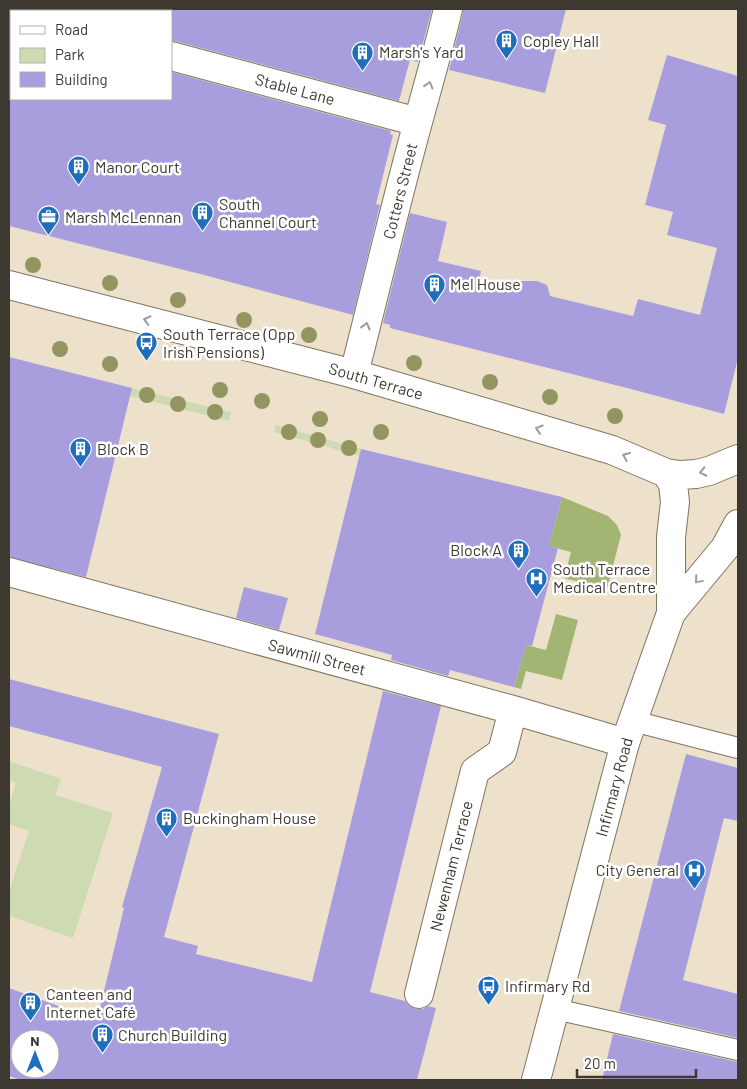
<svg xmlns="http://www.w3.org/2000/svg" width="747" height="1089" font-family="Barlow,sans-serif">
<style>
.green{fill:#cedbb2}
.forest{fill:#a3b573}
.building{fill:#a99edd;fill-rule:evenodd}
.lines{fill:none;stroke-linecap:round;stroke-linejoin:round}
.lane-casing{stroke:#7f7460;stroke-width:22}
.street-casing{stroke:#7f7460;stroke-width:30}
.secondary-casing{stroke:#7f7460;stroke-width:30}
.lane{stroke:#fff;stroke-width:20}
.street{stroke:#fff;stroke-width:28}
.secondary{stroke:#fff;stroke-width:28}
.tree{fill:#929560}
.oneway{stroke:#9e9c98}
.labels{text-anchor:middle;stroke-width:5;stroke-linejoin:round;paint-order:stroke}
.poi-label{font-size:16px;fill:#3e3930;stroke:#fff;text-anchor:start}
.street-label{font-size:16px;fill:#3e3930;stroke:#fff}
</style>
<rect width="100%" height="100%" fill="#eee1cb"/>
<path class="green" d="M131,388L231,412L229,421L130,396Z
M276,425L361,449L360,456L274,432Z
M9,761L61,779L55,795L113,813L73,938L9,916V891L29,831L9,824V805L16,783L9,780Z"/>
<path class="forest" d="M562,497L608,516L617,525L621,535L607,589L564,578L571,552L549,546Z
M556,614L578,620L562,680L526,671L521,689L514,687L526,645L546,650Z"/>
<path class="building" d="M171,9H432L418,62L410,60L399,101L175,41H171Z
M463,9H566L545,93L449,70L463,13Z
M667,55L738,76V358L724,414L631,389L390,328V325L383,323L410,213L447,222L438,261L481,271L479,281H537L547,285L550,296L633,316L638,299L700,315L717,248L667,235L673,212L645,205L666,125L648,120Z
M171,72L391,131L390,134L393,135L376,204L380,205L353,315L204,275L9,226V99H171Z
M9,357L132,388L86,577L9,557Z
M361,449L562,497L549,546L558,548L532,646L526,645L514,687L450,670L448,676L391,660L392,655L315,634Z
M244,587L288,598L279,630L236,618Z
M9,679L219,734L164,937L198,946L196,954L312,982L383,691L441,706L370,992L405,1001L409,1006L416,1009H423L428,1006L436,1008L417,1080H21L9,1076V988L97,1020L124,908L122,907L162,767L9,726ZM20,1039H50V1069H20Z
M686,754L738,768V821L724,818L683,980L738,994V1038L619,1011Z
M613,1034L738,1062V1080H602Z"/>
<g class="lines">
<defs>
<path id="lane" d="M633,721L738,748
M555,1009L738,1050"/>
<path id="street" d="M9,13L11,14
M171,56L418,122
M354,374C373,299 391,223 411,148C423,102 437,56 448,9
M9,572L513,710L625,743
M419,994L475,771L502,752L513,710"/>
<path id="secondary" d="M9,285L354,374L612,450L666,473L680,475L696,474L709,471L738,459
M671,613L725,548L738,524
M536,1080L625,743L671,613V537L675,502L673,484L666,473"/>
</defs>
<use href="#lane" class="lane-casing"/>
<use href="#street" class="street-casing"/>
<use href="#secondary" class="secondary-casing"/>
<use href="#lane" class="lane"/>
<use href="#street" class="street"/>
<use href="#secondary" class="secondary"/>
</g>
<g class="tree">
<circle cx="33" cy="265" r="8"/>
<circle cx="110" cy="283" r="8"/>
<circle cx="178" cy="300" r="8"/>
<circle cx="244" cy="320" r="8"/>
<circle cx="309" cy="335" r="8"/>
<circle cx="60" cy="349" r="8"/>
<circle cx="414" cy="363" r="8"/>
<circle cx="110" cy="364" r="8"/>
<circle cx="490" cy="382" r="8"/>
<circle cx="220" cy="390" r="8"/>
<circle cx="147" cy="395" r="8"/>
<circle cx="550" cy="397" r="8"/>
<circle cx="262" cy="401" r="8"/>
<circle cx="178" cy="404" r="8"/>
<circle cx="215" cy="412" r="8"/>
<circle cx="615" cy="416" r="8"/>
<circle cx="320" cy="419" r="8"/>
<circle cx="289" cy="432" r="8"/>
<circle cx="381" cy="432" r="8"/>
<circle cx="318" cy="440" r="8"/>
<circle cx="349" cy="448" r="8"/>
</g>
<defs><path id="oneway-chevron" d="M-2-3.5L2.5 0L-2 3.5" fill="none" stroke-width="1.6" stroke-linecap="round" stroke-linejoin="round" transform="scale(1.25)"/></defs>
<g class="oneway">
<use href="#oneway-chevron" transform="translate(429 85) rotate(-73)"/>
<use href="#oneway-chevron" transform="translate(147 320) rotate(-166)"/>
<use href="#oneway-chevron" transform="translate(366 326) rotate(-76)"/>
<use href="#oneway-chevron" transform="translate(539 429) rotate(-163)"/>
<use href="#oneway-chevron" transform="translate(626 456) rotate(-157)"/>
<use href="#oneway-chevron" transform="translate(703 472) rotate(168)"/>
<use href="#oneway-chevron" transform="translate(698 580) rotate(130)"/>
</g>
<defs>
<symbol id="building-pin" viewBox="-11 -11 22 30"><path d="M0 17L-7.5 6A9.5 9.5 0 1 1 7.5 6Z" fill="#1f6ebd" stroke="#fff"/><path d="M-4-6H4V6H1V3H-1V6H-4ZM-2.5-4.3h1.7v1.8h-1.7ZM.8-4.3h1.7v1.8H.8ZM-2.5-1h1.7V.8h-1.7ZM.8-1h1.7V.8H.8Z" fill="#fff"/></symbol>
<symbol id="office-pin" viewBox="-11 -11 22 30"><path d="M0 17L-7.5 6A9.5 9.5 0 1 1 7.5 6Z" fill="#1f6ebd" stroke="#fff"/><path d="M-6-3h4V-5.5h4V-3h4V5H-6ZM-1-4.5V-3h2v-1.5ZM-6 0V1H6V0Z" fill="#fff"/></symbol>
<symbol id="bus-pin" viewBox="-11 -11 22 30"><path d="M0 17L-7.5 6A9.5 9.5 0 1 1 7.5 6Z" fill="#1f6ebd" stroke="#fff"/><path d="M-5-6H5V4H4V6H2V4H-2V6H-4V4H-5ZM-3.5-4V0h7V-4ZM-3.5 1.2v1.5H-2V1.2ZM2 1.2v1.5H3.5V1.2Z" fill="#fff"/></symbol>
<symbol id="hospital-pin" viewBox="-11 -11 22 30"><path d="M0 17L-7.5 6A9.5 9.5 0 1 1 7.5 6Z" fill="#1f6ebd" stroke="#fff"/><path d="M-5-5h3v3.5h4V-5h3V5h-3V1.5h-4V5h-3Z" fill="#fff"/></symbol>
</defs>
<g fill-rule="evenodd">
<use href="#building-pin" x="494" y="28" width="25" height="34"/>
<use href="#building-pin" x="350" y="40" width="25" height="34"/>
<use href="#building-pin" x="66" y="154" width="25" height="34"/>
<use href="#building-pin" x="190" y="200" width="25" height="34"/>
<use href="#office-pin" x="36" y="204" width="25" height="34"/>
<use href="#building-pin" x="422" y="272" width="25" height="34"/>
<use href="#bus-pin" x="134" y="330" width="25" height="34"/>
<use href="#building-pin" x="68" y="436" width="25" height="34"/>
<use href="#building-pin" x="506" y="538" width="25" height="34"/>
<use href="#hospital-pin" x="524" y="566" width="25" height="34"/>
<use href="#building-pin" x="154" y="806" width="25" height="34"/>
<use href="#hospital-pin" x="682" y="858" width="25" height="34"/>
<use href="#bus-pin" x="476" y="974" width="25" height="34"/>
<use href="#building-pin" x="18" y="990" width="25" height="34"/>
<use href="#building-pin" x="90" y="1022" width="25" height="34"/>
</g>
<g class="labels">
<g class="poi-label">
<text x="523" y="47">Copley Hall</text>
<text x="379" y="58">Marsh's Yard</text>
<text x="95" y="173">Manor Court</text>
<text x="219" y="210">South<tspan x="219" dy="18">Channel Court</tspan></text>
<text x="65" y="223">Marsh McLennan</text>
<text x="450" y="290">Mel House</text>
<text x="163" y="340">South Terrace (Opp<tspan x="163" dy="18">Irish Pensions)</tspan></text>
<text x="97" y="455">Block B</text>
<text x="502" y="556" text-anchor="end">Block A</text>
<text x="553" y="575">South Terrace<tspan x="553" dy="18">Medical Centre</tspan></text>
<text x="183" y="824">Buckingham House</text>
<text x="679" y="876" text-anchor="end">City General</text>
<text x="505" y="992">Infirmary Rd</text>
<text x="46" y="1000">Canteen and<tspan x="46" dy="18">Internet Café</tspan></text>
<text x="118" y="1041">Church Building</text>
</g>
<g class="street-label">
<text transform="translate(295 89) rotate(15)" y="6">Stable Lane</text>
<text transform="translate(400 191) rotate(-76)" y="6">Cotters Street</text>
<text transform="translate(376 381) rotate(16)" y="6">South Terrace</text>
<text transform="translate(317 657) rotate(15)" y="6">Sawmill Street</text>
<text transform="translate(614 787) rotate(-75)" y="6">Infirmary Road</text>
<text transform="translate(451 866) rotate(-76)" y="6">Newenham Terrace</text>
</g>
</g>
<rect width="747" height="1089" fill="none" stroke="#3e3930" stroke-width="20"/>
<rect x="10" y="10" width="162" height="90" fill="#ffffff" stroke="#b2b0ac"/>
<rect x="20" y="26" width="25" height="8" fill="#ffffff" stroke="#b2b0ac"/>
<text x="55" y="35" font-size="15" fill="#3e3930">Road</text>
<rect x="20" y="48" width="25" height="15" fill="#cedbb2" stroke="#b2b0ac"/>
<text x="55" y="60" font-size="15" fill="#3e3930">Park</text>
<rect x="20" y="72" width="25" height="15" fill="#a99edd" stroke="#b2b0ac"/>
<text x="55" y="85" font-size="15" fill="#3e3930">Building</text>
<g transform="translate(35 1054)"><circle r="24" fill="#ffffff" stroke="#b2b0ac"/>
<path d="M0-4L9 19L0 12L-9 19Z" fill="#1f6ebd"/>
<text y="-8" font-size="14" font-weight="bold" text-anchor="middle" fill="#3e3930">N</text>
</g>
<path d="M577 1069v8h119v-8" fill="none" stroke="#3e3930" stroke-width="2.5"/>
<text x="584" y="1069" font-size="15" fill="#3e3930" stroke="#ffffff" stroke-width="4" paint-order="stroke">20 m</text>
</svg>
